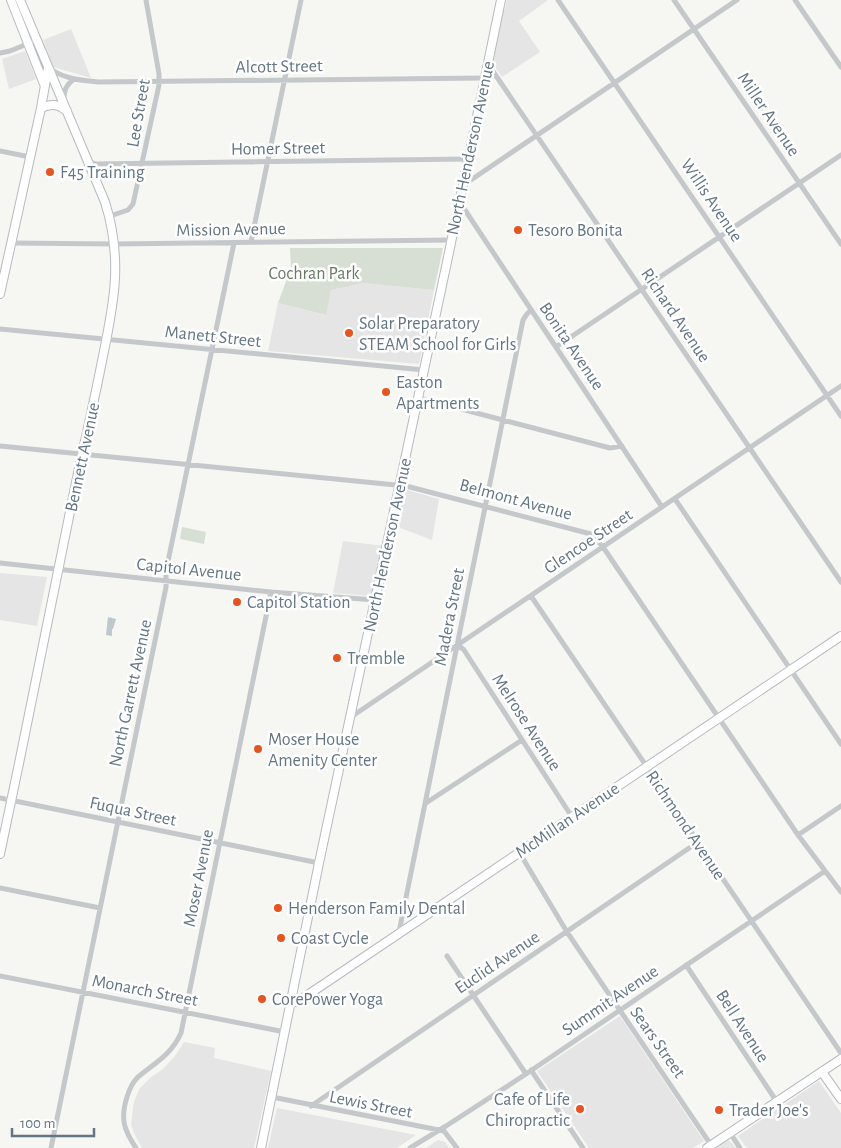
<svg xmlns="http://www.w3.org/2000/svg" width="841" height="1148" font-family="'Alegreya Sans',sans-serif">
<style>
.built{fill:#e4e5e4}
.green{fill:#d7ded4}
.water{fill:#bec8cd}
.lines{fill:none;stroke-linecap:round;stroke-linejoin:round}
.secondary-casing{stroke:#b6bbc0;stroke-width:10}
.street{stroke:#c4c8cb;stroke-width:5}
.secondary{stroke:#fff;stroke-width:8}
.poi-dot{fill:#eb531e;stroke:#fff;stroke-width:2}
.labels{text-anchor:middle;stroke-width:5;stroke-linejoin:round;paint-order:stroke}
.street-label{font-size:18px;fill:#647685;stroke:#fff}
.poi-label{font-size:18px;fill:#647685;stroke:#fff;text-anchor:start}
.park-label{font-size:18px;fill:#687c63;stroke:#fff}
</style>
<rect width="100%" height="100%" fill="#f6f6f3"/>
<path class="built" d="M507,0H548L519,21L540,52L502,77L492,62L503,9L505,10Z
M71,29L91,78L53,67L43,40Z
M25,51L36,79L9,89L2,59Z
M363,283L434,290L419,364L268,351L278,303L325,315L331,290Z
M407,490L439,499L432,540L395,526L403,493Z
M343,541L384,546L373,593L370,596L333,593Z
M0,573L47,577L37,626L0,620Z
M620,1016L704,1141L693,1148H589L537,1071Z
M184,1042L215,1048L214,1058L271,1071L254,1148H142L136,1137L131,1125L134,1101L140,1088L150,1078L163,1069L175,1056Z
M819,1081L841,1113V1148H747L738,1136Z
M277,1108L416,1135L397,1148H268Z
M728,1139L736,1148H714Z
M438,1140L445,1142L449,1148H426Z"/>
<path class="green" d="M290,248H443L434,290L363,283L331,290L326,315L278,303L291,268Z
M182,527L206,532L204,544L180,539Z"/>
<path class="water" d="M108,617L116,619L113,629H112V636L106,635Z"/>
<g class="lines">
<defs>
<path id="secondary" d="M11,0L44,84
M41,108C51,103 58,104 67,111
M0,294L41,108L48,68
M0,854C25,737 48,620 72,502C81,457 92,412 101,366C113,307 124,262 105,202L20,0
M292,1003L300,1000L324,984L841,636
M822,1072L841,1099
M261,1148L319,863L447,262L501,0
M707,1148L841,1059"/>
</defs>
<use href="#secondary" class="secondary-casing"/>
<path class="street" d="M558,0L841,416
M674,0L841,244
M795,0L841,67
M0,53L10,51L37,40
M488,64L841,582
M49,68C64,79 80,80 98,82L484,78
M64,100C64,90 66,85 74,79
M0,151L30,157
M89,162L96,164L467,159
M462,186L737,0
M459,201L662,507
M110,216L128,210L133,204L159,85V74L146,0
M251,242L301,0
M10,243L115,244L452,240
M0,329L424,370
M556,347L841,155
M419,398L610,448L622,446
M0,446L406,486L591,534L603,547L798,835L841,892
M675,499L841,744
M0,563L271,592L375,600
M531,596L841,1053
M458,645L464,650L572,817
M351,717L841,386
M0,798L319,863
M426,803L522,740
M798,835L841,806
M519,852L567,932L711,1145
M0,888L100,908
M399,932L523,320L527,314L531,310
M447,956L526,1074
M686,965L777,1102
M0,976L285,1032
M531,1070L583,1148
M272,1097L444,1131L457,1148
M311,1106L698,842
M730,1133L740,1148
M51,1148L166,587V571L234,243
M136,1148C124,1130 120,1119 127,1097C129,1090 133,1082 138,1077C156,1062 171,1055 181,1033L271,592
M410,1148L446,1126L526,1074L825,871"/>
<use href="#secondary" class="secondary"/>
</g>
<g class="poi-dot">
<circle cx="50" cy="172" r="5"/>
<circle cx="518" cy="230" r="5"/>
<circle cx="349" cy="333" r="5"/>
<circle cx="386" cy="392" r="5"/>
<circle cx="237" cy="602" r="5"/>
<circle cx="337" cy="658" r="5"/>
<circle cx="258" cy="749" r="5"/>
<circle cx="278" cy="908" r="5"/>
<circle cx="281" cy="938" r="5"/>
<circle cx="262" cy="999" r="5"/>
<circle cx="580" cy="1109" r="5"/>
<circle cx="719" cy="1110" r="5"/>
</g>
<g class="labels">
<g class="street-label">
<text transform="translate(279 66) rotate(-1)" y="6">Alcott Street</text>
<text transform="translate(138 113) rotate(-80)" y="6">Lee Street</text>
<text transform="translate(769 114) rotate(56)" y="6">Miller Avenue</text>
<text transform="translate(278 148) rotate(-1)" y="6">Homer Street</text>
<text transform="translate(470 148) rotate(-78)" y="6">North Henderson Avenue</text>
<text transform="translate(712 200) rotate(56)" y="6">Willis Avenue</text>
<text transform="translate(231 229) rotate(-1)" y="6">Mission Avenue</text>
<text transform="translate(676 315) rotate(56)" y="6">Richard Avenue</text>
<text transform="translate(213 336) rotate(6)" y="6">Manett Street</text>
<text transform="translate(572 346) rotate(56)" y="6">Bonita Avenue</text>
<text transform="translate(82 457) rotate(-78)" y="6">Bennett Avenue</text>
<text transform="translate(516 499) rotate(15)" y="6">Belmont Avenue</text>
<text transform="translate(588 541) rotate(-34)" y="6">Glencoe Street</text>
<text transform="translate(387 545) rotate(-78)" y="6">North Henderson Avenue</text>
<text transform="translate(189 569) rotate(6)" y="6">Capitol Avenue</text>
<text transform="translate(449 617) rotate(-79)" y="6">Madera Street</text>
<text transform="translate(130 693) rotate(-78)" y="6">North Garrett Avenue</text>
<text transform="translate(527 722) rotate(57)" y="6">Melrose Avenue</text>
<text transform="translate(133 811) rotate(12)" y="6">Fuqua Street</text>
<text transform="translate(567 820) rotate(-34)" y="6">McMillan Avenue</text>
<text transform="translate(686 825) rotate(56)" y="6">Richmond Avenue</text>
<text transform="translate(198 878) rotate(-79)" y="6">Moser Avenue</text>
<text transform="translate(497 962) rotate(-34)" y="6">Euclid Avenue</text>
<text transform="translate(145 990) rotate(11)" y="6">Monarch Street</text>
<text transform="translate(610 1000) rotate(-34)" y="6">Summit Avenue</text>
<text transform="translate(743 1026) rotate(57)" y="6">Bell Avenue</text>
<text transform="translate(658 1042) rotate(55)" y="6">Sears Street</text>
<text transform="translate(371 1104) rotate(11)" y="6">Lewis Street</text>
</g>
<g class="poi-label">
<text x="60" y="178">F45 Training</text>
<text x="528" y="236">Tesoro Bonita</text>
<text x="359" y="329">Solar Preparatory<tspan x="359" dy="21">STEAM School for Girls</tspan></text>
<text x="396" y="388">Easton<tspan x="396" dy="21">Apartments</tspan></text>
<text x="247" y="608">Capitol Station</text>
<text x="347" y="664">Tremble</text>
<text x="268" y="745">Moser House<tspan x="268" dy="21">Amenity Center</tspan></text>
<text x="288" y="914">Henderson Family Dental</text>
<text x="291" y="944">Coast Cycle</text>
<text x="272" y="1005">CorePower Yoga</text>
<text x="570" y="1105" text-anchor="end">Cafe of Life<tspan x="570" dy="21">Chiropractic</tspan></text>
<text x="729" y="1116">Trader Joe's</text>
</g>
<g class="park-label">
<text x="314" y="279">Cochran Park</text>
</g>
</g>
<path d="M12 1128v8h82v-8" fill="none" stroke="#647685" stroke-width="2.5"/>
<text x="20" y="1128" font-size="15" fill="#647685" stroke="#ffffff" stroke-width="4" paint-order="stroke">100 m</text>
</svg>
